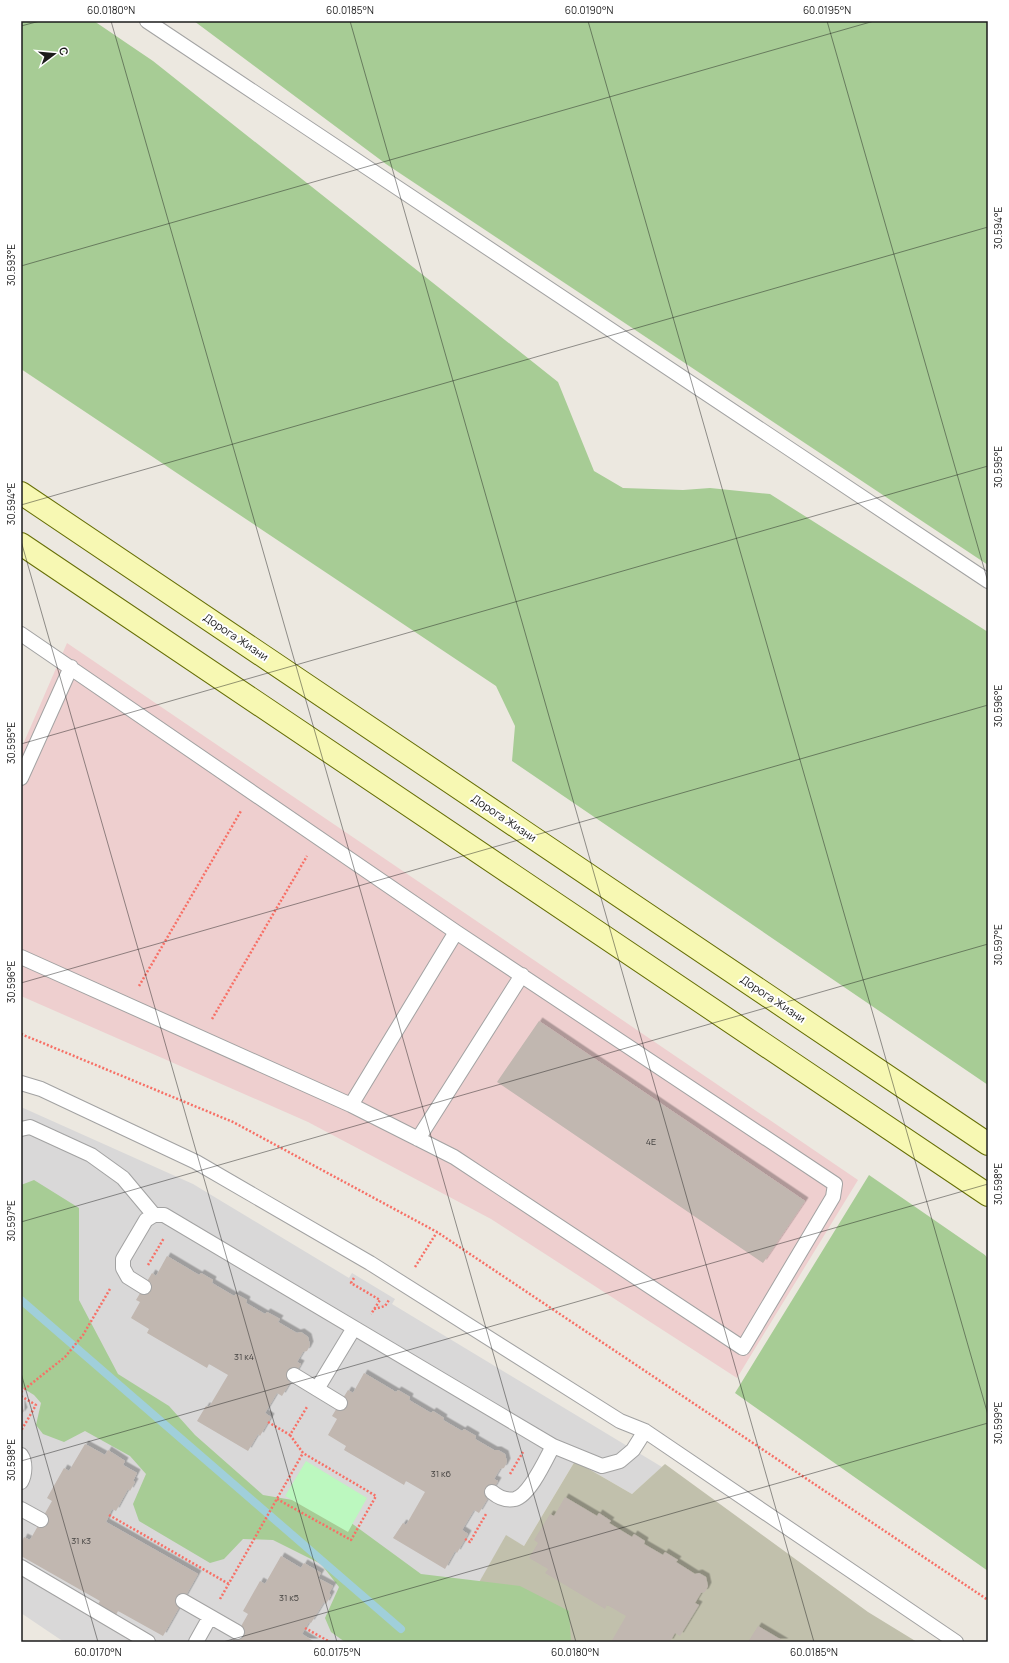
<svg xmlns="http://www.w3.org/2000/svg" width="1009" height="1663" font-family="Manrope,sans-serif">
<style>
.residential{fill:#d9d8d8}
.commercial{fill:#eecfcf}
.construction{fill:#c1c0ac}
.forest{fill:#a7cc95}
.park{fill:#bcf8bf}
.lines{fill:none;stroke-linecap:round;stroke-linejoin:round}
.stream{stroke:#a0cfda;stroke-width:8}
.building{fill:#c1b7b0;filter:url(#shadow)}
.lane-casing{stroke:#a2a2a2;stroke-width:16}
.secondary-casing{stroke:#666e06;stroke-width:24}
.path{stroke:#f77066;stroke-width:2.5;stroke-dasharray:2 2;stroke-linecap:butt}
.lane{stroke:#fff;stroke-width:14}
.secondary{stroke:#f7f8b3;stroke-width:22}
.ticks{fill:none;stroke:#1b1b1b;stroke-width:1;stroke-opacity:0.45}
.labels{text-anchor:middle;stroke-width:4;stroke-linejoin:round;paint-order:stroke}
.number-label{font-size:9px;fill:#444240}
.street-label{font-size:11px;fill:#1b1b1b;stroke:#fff}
.neatline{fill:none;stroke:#1b1b1b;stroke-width:1.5}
.ticks-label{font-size:10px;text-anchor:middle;fill:#1b1b1b}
</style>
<defs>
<filter id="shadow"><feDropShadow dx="3.5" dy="-3.5" stdDeviation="0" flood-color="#0004"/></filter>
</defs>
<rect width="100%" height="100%" fill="#ece8e0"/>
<path class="residential" d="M21,1107L193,1184L349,1278L352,1273L395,1299L392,1304L662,1467L632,1494L575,1461L524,1546L506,1536L445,1642H64L21,1613Z"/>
<path class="commercial" d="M67,643L858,1180L737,1378L491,1219L308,1122L21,996V749Z"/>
<path class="construction" d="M575,1461L632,1494L665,1464L868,1612L917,1642H445L506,1535L524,1546Z"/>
<path class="forest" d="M21,21H94L153,61L558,382L594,471L623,488L683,490L710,488L770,494L988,632V1085L512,761L515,726L496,686L21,369Z
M194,21H988V565L386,164Z
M869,1175L985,1255L988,1259V1571L735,1393Z
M34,1180L79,1208V1300L118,1374L169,1406L195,1435L263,1495L328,1506L421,1574L520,1586L569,1611L571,1642H345L331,1632L325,1618L339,1587L321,1564L273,1540L243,1539L224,1559L210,1563L139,1521L133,1504L146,1474L130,1456L85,1431L64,1442L43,1434L36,1425L41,1403L34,1395L21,1387V1185Z"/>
<path class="park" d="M306,1461L367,1498L348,1532L285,1496Z"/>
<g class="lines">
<path class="stream" d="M21,1300L401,1629"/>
</g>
<path class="building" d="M539,1021L805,1201L763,1263L497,1082Z
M167,1256L199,1275L201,1273L213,1280L212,1283L234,1296L236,1294L247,1300L246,1303L265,1314L267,1312L280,1319L278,1322L297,1333L301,1332L308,1337L310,1345L307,1351L303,1352L297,1362L301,1364L282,1396L277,1393L265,1413L271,1417L260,1436L258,1434L248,1451L197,1421L206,1406L209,1407L228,1375L209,1364L207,1368L147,1333L149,1329L131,1318L140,1302L136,1300L152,1273L156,1276Z
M364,1373L396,1392L398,1390L410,1397L409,1400L431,1413L433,1411L444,1418L443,1420L462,1431L464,1429L476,1436L475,1439L494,1450H498L505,1454L507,1462L504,1468L500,1469L494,1479L498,1481L479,1513L474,1510L462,1530L468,1534L457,1553L455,1551L445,1569L393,1538L403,1523L406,1525L425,1492L406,1481L404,1485L344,1450L346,1446L328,1435L337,1419L332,1416L348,1390L353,1393Z
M21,1402L24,1411L21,1415Z
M85,1444L105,1455L108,1450L125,1461L123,1465L137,1473L133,1481L135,1482L130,1491L128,1489L116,1511L112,1509L106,1522L198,1574L163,1636L118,1611L116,1615L98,1604L100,1601L21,1556V1543L24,1537L30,1540L52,1501L47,1498L64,1468L69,1471Z
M565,1497L597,1516L599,1513L611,1521L609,1523L632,1537L634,1534L645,1541L644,1544L663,1555L665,1552L678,1560L676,1562L695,1574L699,1573L706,1577L708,1586L705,1592L701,1593L695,1603L699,1605L680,1636L675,1633L670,1642H611L626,1616L607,1605L605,1609L545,1573L548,1569L529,1558L538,1543L534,1540L550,1514L554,1516Z
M281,1556L301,1568L304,1563L321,1573L318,1578L333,1586L329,1593L331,1595L326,1604L324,1602L311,1623L309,1622L302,1634L315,1642H232L248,1614L243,1611L260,1581L265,1584Z
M758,1626L785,1642H748Z"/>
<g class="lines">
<defs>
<path id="lane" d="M147,21L988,581
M21,634L456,932L835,1184L833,1197L743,1348L454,1157L351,1105L21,957
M21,778L71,667
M21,1083L41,1089L196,1162L370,1263L620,1421L645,1431L956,1642
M351,1105L456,932
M21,1129L30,1127L91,1155L123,1178L154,1215
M418,1139L522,975
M144,1287L128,1277L123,1268V1259L146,1220L154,1215H164L553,1446C546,1459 530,1495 515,1499C506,1501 498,1497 492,1492
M294,1375L340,1403
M317,1389L354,1328
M553,1446L602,1466L620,1461L633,1450L645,1431
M21,1455C26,1462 25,1475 21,1482
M21,1509L41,1520
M21,1567L148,1642
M183,1601L237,1632
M196,1642L210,1617"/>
<path id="secondary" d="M21,493L988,1144
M21,544L988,1195"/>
</defs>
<use href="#lane" class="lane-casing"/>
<use href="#secondary" class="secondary-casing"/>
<path class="path" d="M139,986L241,811
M212,1019L307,856
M21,1034L233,1122L437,1232L988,1600
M148,1265L164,1238
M415,1267L437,1232
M354,1278L351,1283L380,1300L371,1314
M374,1309L385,1306L389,1300
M21,1392L65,1357L83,1335L110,1289
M21,1396L36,1405L21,1431
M268,1422L290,1435L307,1407
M510,1474L523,1452
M277,1499L351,1540L376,1496L303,1453L290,1435
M109,1515L229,1584
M465,1539L470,1542L486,1514
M220,1599L303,1453
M305,1628L330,1642"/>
<use href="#lane" class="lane"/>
<use href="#secondary" class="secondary"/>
</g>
<path class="ticks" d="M111,21L576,1642M350,21L814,1642M588,21L988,1415M827,21L988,582M21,26L40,21M21,266L874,21M21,505L988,227M21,541L337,1642M21,744L988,466M21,983L988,705M21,1222L988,944M21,1373L98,1642M21,1461L988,1184M223,1642L988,1423"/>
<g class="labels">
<g class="number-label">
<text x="651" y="1145">4Е</text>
<text x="244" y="1360">31 к4</text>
<text x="441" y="1477">31 к6</text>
<text x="81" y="1544">31 к3</text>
<text x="289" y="1601">31 к5</text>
</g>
<g class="street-label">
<text transform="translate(236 637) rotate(34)" y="4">Дорога Жизни</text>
<text transform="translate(504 818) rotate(34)" y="4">Дорога Жизни</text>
<text transform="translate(773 999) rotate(34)" y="4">Дорога Жизни</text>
</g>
</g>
<rect width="1009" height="1663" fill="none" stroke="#ffffff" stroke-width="44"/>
<g transform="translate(54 54) rotate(74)" stroke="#ffffff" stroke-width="3" paint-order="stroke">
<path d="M0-3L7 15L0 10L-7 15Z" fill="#1b1b1b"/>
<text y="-6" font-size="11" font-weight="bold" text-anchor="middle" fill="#1b1b1b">С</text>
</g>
<rect x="22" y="22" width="965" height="1619" class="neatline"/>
<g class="ticks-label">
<text x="111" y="14">60.0180°N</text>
<text x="350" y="14">60.0185°N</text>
<text x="589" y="14">60.0190°N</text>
<text x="827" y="14">60.0195°N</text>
<text transform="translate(998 228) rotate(-90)" y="4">30.594°E</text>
<text transform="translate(11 265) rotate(-90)" y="4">30.593°E</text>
<text transform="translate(998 467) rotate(-90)" y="4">30.595°E</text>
<text transform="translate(11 504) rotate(-90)" y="4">30.594°E</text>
<text transform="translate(998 706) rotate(-90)" y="4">30.596°E</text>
<text transform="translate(11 743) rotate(-90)" y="4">30.595°E</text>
<text transform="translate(998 945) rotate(-90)" y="4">30.597°E</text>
<text transform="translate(11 982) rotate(-90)" y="4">30.596°E</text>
<text transform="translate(998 1184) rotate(-90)" y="4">30.598°E</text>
<text transform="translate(11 1221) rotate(-90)" y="4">30.597°E</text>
<text transform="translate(998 1423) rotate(-90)" y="4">30.599°E</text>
<text transform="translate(11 1460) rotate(-90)" y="4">30.598°E</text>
<text x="98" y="1656">60.0170°N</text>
<text x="337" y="1656">60.0175°N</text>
<text x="575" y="1656">60.0180°N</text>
<text x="814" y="1656">60.0185°N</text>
</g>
</svg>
